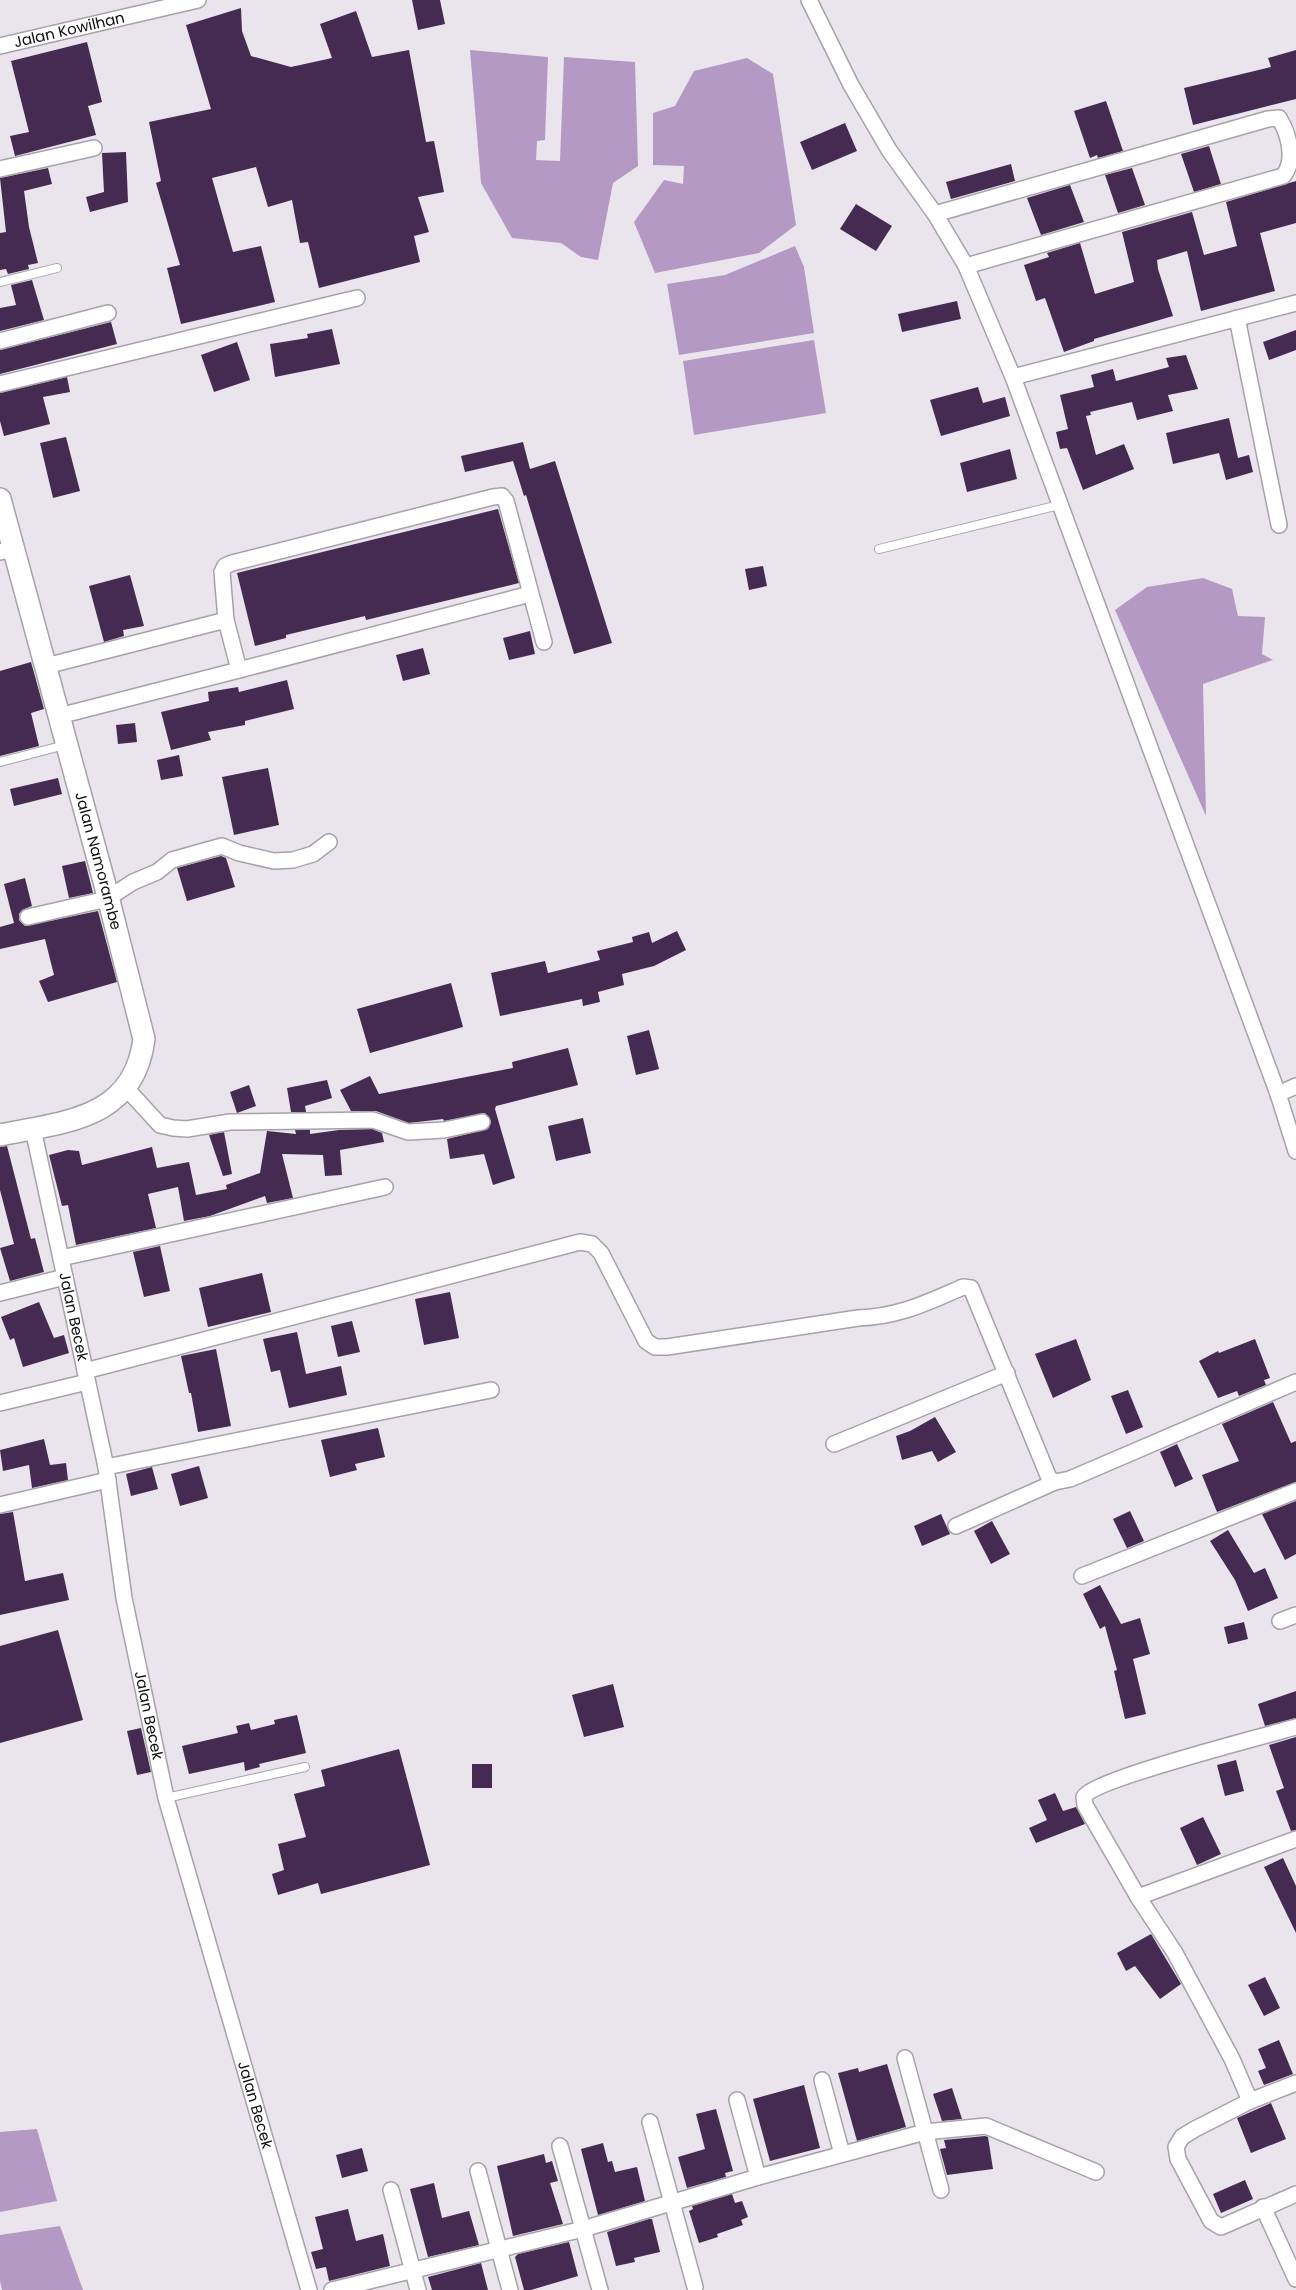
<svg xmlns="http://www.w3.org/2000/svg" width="1296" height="2290" font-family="Poppins,sans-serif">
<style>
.water{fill:#b599c5}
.building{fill:#452b51}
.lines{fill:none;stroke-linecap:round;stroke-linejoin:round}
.service-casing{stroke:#a7a1aa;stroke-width:10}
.minor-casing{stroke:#a7a1aa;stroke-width:18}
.secondary-casing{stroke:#a7a1aa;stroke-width:24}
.service{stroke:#fff;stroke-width:8}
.minor{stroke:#fff;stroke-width:15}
.secondary{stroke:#fff;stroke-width:21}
.labels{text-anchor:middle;stroke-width:5;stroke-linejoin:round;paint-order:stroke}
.street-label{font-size:15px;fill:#0e0d0f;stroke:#f7f2fa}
</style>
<rect width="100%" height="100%" fill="#eae4ed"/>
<path class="water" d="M470,50L548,57L545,140L537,141L536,160L560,161L564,57L635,62L638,166L613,183L598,260L581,257L561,243L512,238L481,183Z
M747,58L773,74L796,225L759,253L655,273L634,222L664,180L683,184L684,166L653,165V113L675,106L694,71Z
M795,246L804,267L814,333L679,355L667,284L725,275Z
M814,340L826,413L694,435L683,361Z
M1203,578L1232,589L1238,616L1265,617L1262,654L1273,660L1203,684L1206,816L1115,610L1147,587Z
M37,2129L57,2201L0,2212V2132Z
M60,2226L83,2290H2L0,2281V2235Z"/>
<path class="building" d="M412,0H440L445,24L418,30Z
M241,8L242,31L251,56L291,67L332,58L320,24L356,11L372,57L409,50L426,142L434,141L444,192L418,197L429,232L414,236L420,262L319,288L308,242L300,243L292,200L268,207L256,167L212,178L233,252L261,246L275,302L181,324L167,268L180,265L156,183L161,181L149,122L211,109L186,25Z
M87,42L102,102L88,106L96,135L15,156L10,136L29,132L11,61Z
M1296,50V99L1193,125L1184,88L1271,67L1268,58Z
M1106,101L1123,151L1098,158L1097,155L1090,158L1074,111Z
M845,123L857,151L812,170L800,142Z
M1209,146L1221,184L1194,192L1181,154Z
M126,152L128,202L90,212L86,197L104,192L102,153Z
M1011,164L1015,181L951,199L946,182Z
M48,168L52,184L24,191L29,227L38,263L28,265L29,269L8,274L6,269L0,270V233L6,232L0,178Z
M1132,168L1145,205L1118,213L1105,175Z
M1296,181V223L1260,233L1275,291L1201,311L1187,251L1157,260L1158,269L1173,316L1094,339V341L1064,352L1045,298L1036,301L1024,265L1049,257L1047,253L1080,243L1095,294L1134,282L1122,232L1192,212L1204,255L1237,246L1226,202Z
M1070,185L1084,222L1041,235L1027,198Z
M856,204L892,226L876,251L840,229Z
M32,280L44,320L0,331V308L16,305L11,285Z
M957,301L961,319L902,332L898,314Z
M111,322L117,344L0,374V350Z
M332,329L340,364L275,377L270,344L308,338L307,334Z
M1296,330V350L1269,360L1263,342Z
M237,342L250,380L214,392L201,355Z
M1186,355L1198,389L1168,395L1173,411L1137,420L1132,402L1090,412L1091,415L1086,416L1096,455L1124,444L1134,469L1083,490L1067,448L1060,449L1056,432L1068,429L1060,395L1094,387L1091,375L1113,369L1116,381L1169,367L1166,358Z
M67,377L70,392L43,397L50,424L4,436L0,421V393Z
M978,387L983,403L1005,397L1010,416L941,436L930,400Z
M1229,418L1238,458L1249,455L1253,472L1226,480L1219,453L1173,464L1166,433Z
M66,437L80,491L53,498L40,443Z
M523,442L530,469L555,461L612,643L574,654L526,495L524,496L513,461L465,472L461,456Z
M1010,449L1017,479L967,492L960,463Z
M498,509L519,583L366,620L365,616L286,635V638L255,646L237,573Z
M763,566L767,586L749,590L745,569Z
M130,575L144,626L123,630L124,636L104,642L89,586Z
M530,631L535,654L509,660L503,638Z
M423,648L430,674L403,681L396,655Z
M31,662L44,709L31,713L39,746L0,756V671Z
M287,680L294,709L245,721V725L208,732L211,740L171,750L161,712L209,701L208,692L238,687L239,692Z
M135,723L137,742L118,744L116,725Z
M179,755L183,776L161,780L157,760Z
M268,768L279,825L234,835L222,777Z
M58,778L62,794L14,806L10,789Z
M221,856L226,858L235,887L187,901L177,868Z
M85,861L93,893L69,898L62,866Z
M25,878L32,906L22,910L19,914V920L25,926L98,911L117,982L48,1002L39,981L54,975L45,939L0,949V927L14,923L4,884Z
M677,931L686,950L654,966L622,974L624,985L598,992L600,1002L583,1006L582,999L500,1016L491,973L545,961L548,973L600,960L597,951L633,942L632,937L649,932L652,943Z
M451,983L463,1027L370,1053L357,1009Z
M649,1030L659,1069L636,1075L627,1036Z
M568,1048L578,1085L496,1106L495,1109L515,1178L493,1185L484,1154L450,1159L447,1139L488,1129L491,1121L485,1113L444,1121L443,1119L409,1123L376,1111H351L340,1090L370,1076L379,1094L513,1068L512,1062Z
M327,1080L332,1098L305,1106L306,1112H291L287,1088Z
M249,1085L256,1106L237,1113L230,1092Z
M583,1118L591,1153L556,1161L548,1126Z
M372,1129L382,1133L384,1142L340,1150L342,1175L325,1176L323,1155L282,1154L293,1198L267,1203L265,1196L210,1216L184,1221L178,1187L148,1194L156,1228L76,1245L68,1205L62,1206L49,1155L68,1150L79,1151L82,1165L152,1147L157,1168L189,1162L196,1195L227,1189L226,1185L260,1173L267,1131L296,1134L295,1130H310V1134L339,1130Z
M224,1132L232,1174L223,1176L209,1135Z
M7,1146L31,1239L35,1238L44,1272L10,1281L0,1248L14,1244L0,1190V1147Z
M160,1246L170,1291L144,1297L133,1252Z
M262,1273L271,1312L208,1327L199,1288Z
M450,1292L459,1338L424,1345L415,1299Z
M39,1302L54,1338L64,1335L69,1353L23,1367L14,1338L10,1340L1,1317Z
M352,1321L360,1352L338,1357L331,1326Z
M297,1332L306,1374L341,1366L347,1395L289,1408L280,1370L271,1372L263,1339Z
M1076,1339L1091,1380L1053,1398L1035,1354Z
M1255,1339L1270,1378L1264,1380L1266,1385L1239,1396L1237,1391L1218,1398L1199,1361L1218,1351L1219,1353Z
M216,1349L231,1426L198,1432L191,1393H189L181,1356Z
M1128,1390L1143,1427L1126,1434L1111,1396Z
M1273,1402L1291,1443L1296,1441V1482L1217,1512L1202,1475L1239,1461L1222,1424Z
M935,1417L956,1452L938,1462L932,1451L902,1460L896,1436L910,1431Z
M378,1428L385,1457L355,1464L357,1470L330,1477L321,1440Z
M44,1439L50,1465L66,1463L68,1480L32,1488L29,1465L3,1471L0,1450Z
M1177,1444L1193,1479L1175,1487L1160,1452Z
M199,1466L208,1498L180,1506L171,1474Z
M152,1467L158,1489L131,1496L126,1474Z
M1296,1501V1554L1285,1560L1262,1514Z
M1130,1511L1144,1541L1127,1548L1113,1519Z
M13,1512L25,1581L63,1573L69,1600L0,1615V1514Z
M941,1514L950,1534L922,1546L914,1526Z
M992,1521L1010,1554L991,1564L974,1531Z
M1228,1530L1254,1573L1265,1568L1278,1598L1248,1611L1235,1580L1210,1541Z
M1100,1585L1121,1624L1140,1618L1150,1654L1133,1659L1146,1714L1125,1719L1114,1671L1117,1670L1105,1626L1100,1629L1083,1594Z
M1244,1622L1248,1639L1228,1644L1224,1627Z
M58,1630L83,1720L0,1743V1646Z
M613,1684L624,1727L584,1737L572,1695Z
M1296,1691V1718L1265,1726L1258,1704Z
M297,1715L306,1753L259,1764L260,1767L245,1771L244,1762L189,1774L182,1746L238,1733L236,1726L249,1723L251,1730L275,1724L274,1720Z
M141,1728L151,1772L137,1775L127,1731Z
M1296,1737V1830L1291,1831L1276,1791L1284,1788L1269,1745Z
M399,1749L430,1865L321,1894L318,1883L278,1895L272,1874L284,1870L278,1844L306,1837L294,1794L325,1786L321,1770Z
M1236,1760L1244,1791L1225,1796L1217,1765Z
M472,1764H492V1788H472Z
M1055,1793L1063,1811L1076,1807L1085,1824L1036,1843L1029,1828L1047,1820L1038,1800Z
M1203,1817L1221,1854L1197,1865L1180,1828Z
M1283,1858L1296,1886V1933L1264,1867Z
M1151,1934L1181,1984L1160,1999L1135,1966L1126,1971L1117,1953Z
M1265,1977L1280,2008L1264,2016L1248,1985Z
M1279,2040L1293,2074L1264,2085L1258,2071L1266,2068L1258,2049Z
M887,2064L906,2127L857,2141L838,2073L858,2068L859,2072Z
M804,2085L820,2148L770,2161L753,2099Z
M952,2088L962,2119L942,2121L933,2094Z
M1271,2103L1286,2139L1251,2153L1237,2118Z
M716,2109L733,2171L725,2173L726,2177L687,2188L678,2157L705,2149L696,2114Z
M985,2136L988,2137L993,2169L947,2175L940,2149L946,2148L944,2140Z
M603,2143L608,2162L612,2161L615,2172L637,2167L645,2201L598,2215L581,2149Z
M362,2148L368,2171L342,2178L336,2155Z
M544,2154L546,2163L552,2161L558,2181L550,2183L563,2224L513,2236L497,2166Z
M1245,2180L1253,2199L1221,2213L1213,2194Z
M434,2183L442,2218L469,2211L479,2245L428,2257L410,2189Z
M732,2194L735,2203L742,2201L748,2217L741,2220L743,2225L717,2234L718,2237L699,2243L689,2211L693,2209L692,2206Z
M348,2209L356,2241L383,2234L390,2266L329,2281L326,2267L316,2269L311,2252L323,2249L315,2217Z
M649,2219H652L660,2252L634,2258L635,2262L616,2266L607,2232Z
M569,2242L578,2276L531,2290H524L515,2257L518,2254Z
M481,2263L488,2290H432L428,2277Z"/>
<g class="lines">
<defs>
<path id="service" d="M0,282L57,268
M879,549L1059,505
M0,762L65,745
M166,1798L305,1767"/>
<g id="minor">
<path d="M809,0L851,85L889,150L935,214L966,266L1013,377L1278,1094L1296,1151"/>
<path id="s1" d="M0,46L198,0"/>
<path d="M0,169L94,148"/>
<path d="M935,214L1268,119L1279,118C1289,134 1296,161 1283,176L966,266"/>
<path d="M1237,318L1279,525"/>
<path d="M0,341L108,313"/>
<path d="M1013,377L1296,303"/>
<path d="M0,384L357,298"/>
<path d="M0,552L13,549"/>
<path d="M530,594L239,670L226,620L222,572L225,566L232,563L493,497L502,496L506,501L544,642"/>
<path d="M46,666L226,620"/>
<path d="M59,716L239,670"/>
<path d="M28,917L107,899L133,882L157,872L172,860L222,846L239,853L274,861L293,860L313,854L329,842"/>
<path d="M126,1088L160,1125L173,1128L187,1129L230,1122L373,1120L408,1132L444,1130L482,1122"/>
<path d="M1278,1094L1296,1086"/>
<path id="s2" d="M33,1129L106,1467L124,1598L166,1798L309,2290"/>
<path d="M61,1258L385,1187"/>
<path d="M0,1293L65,1277"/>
<path d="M85,1371L580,1242L592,1244L601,1253L646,1341L655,1347H667L858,1318C898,1317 926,1303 963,1287L971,1288L1049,1478L1055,1482"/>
<path d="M0,1403L87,1382"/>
<path d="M834,1444L1007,1373"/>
<path d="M106,1467L491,1390"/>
<path d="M0,1505L108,1480"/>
<path d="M956,1526L1055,1482L1070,1479L1296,1382"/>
<path d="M1082,1576L1296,1491"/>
<path d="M1280,1621L1296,1615"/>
<path d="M1138,1897L1296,1839"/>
<path d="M905,2058L941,2190"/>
<path d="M822,2080L842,2154"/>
<path d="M1296,2083L1250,2101L1195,2129L1182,2137L1176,2147L1178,2159L1211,2221L1221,2227L1296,2194"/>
<path d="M737,2100L758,2177"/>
<path d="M1250,2101L1232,2059L1175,1953L1138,1897L1085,1805L1084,1797C1094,1779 1265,1736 1296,1727"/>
<path d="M650,2122L695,2287"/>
<path d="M560,2146L600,2290"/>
<path d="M478,2171L510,2290"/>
<path d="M391,2190L418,2290"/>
<path d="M1263,2207L1296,2279"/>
<path d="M332,2290L583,2229L758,2177L925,2132L986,2126L1096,2172"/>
</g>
<g id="secondary">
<path id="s3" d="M0,499L105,885L144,1039C134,1119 65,1122 0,1135"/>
</g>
</defs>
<use href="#service" class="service-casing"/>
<use href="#minor" class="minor-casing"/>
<use href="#secondary" class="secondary-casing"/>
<use href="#service" class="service"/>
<use href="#minor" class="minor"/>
<use href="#secondary" class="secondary"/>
</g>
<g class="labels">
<g class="street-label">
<text dy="5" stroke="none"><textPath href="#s1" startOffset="71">Jalan Kowilhan</textPath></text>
<text dy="5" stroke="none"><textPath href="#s3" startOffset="375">Jalan Namorambe</textPath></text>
<text dy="5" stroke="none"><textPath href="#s2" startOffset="192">Jalan Becek</textPath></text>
<text dy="5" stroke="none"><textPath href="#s2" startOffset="598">Jalan Becek</textPath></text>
<text dy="5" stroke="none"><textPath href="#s2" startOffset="1002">Jalan Becek</textPath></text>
</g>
</g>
</svg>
